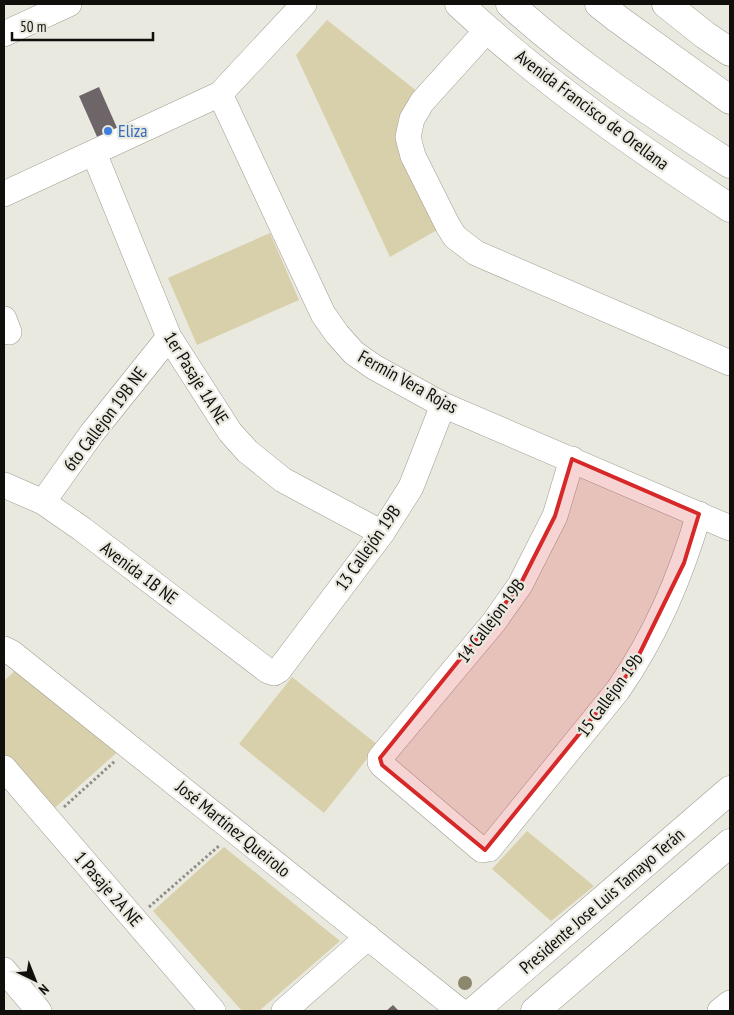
<svg xmlns="http://www.w3.org/2000/svg" width="734" height="1015" font-family="'PT Sans Narrow',sans-serif">
<style>
.green{fill:#d7d0aa}
.building{fill:#6e6568}
.lines{fill:none;stroke-linecap:round;stroke-linejoin:round}
.minor-casing{stroke:#9e9c93;stroke-width:26}
.major-casing{stroke:#9e9c93;stroke-width:29}
.highway-casing{stroke:#9e9c93;stroke-width:29}
.path{stroke:#8e8d86;stroke-width:3;stroke-dasharray:2.5 2.5;stroke-linecap:butt}
.minor{stroke:#fff;stroke-width:25}
.major{stroke:#fff;stroke-width:28}
.highway{stroke:#fff;stroke-width:28}
.tree{fill:#8c886d}
.marked{fill:#d62828;fill-opacity:0.2;stroke:#d62828;stroke-width:4;stroke-linejoin:round}
.shop-dot{fill:#3f7fe0;stroke:#eae9df;stroke-width:2}
.labels{text-anchor:middle;stroke-width:4.5;stroke-linejoin:round;paint-order:stroke}
.street-label{font-size:18px;fill:#100f0c;stroke:#eae9df}
.shop-label{font-size:18px;fill:#366cbe;stroke:#eae9df;text-anchor:start}
</style>
<rect width="100%" height="100%" fill="#eae9df"/>
<path class="green" d="M327,20L418,92L406,109L444,226L390,257L296,55Z
M270,233L299,300L197,345L168,278Z
M19,667L122,748L50,812L4,757V681Z
M292,677L378,745L324,813L239,744Z
M527,831L594,886L551,921L492,869Z
M224,847L340,941L259,1011H242L153,911Z"/>
<path class="building" d="M99,87L118,130L98,139L79,96Z
M393,1005L399,1011H386Z"/>
<g class="lines">
<defs>
<path id="minor" d="M487,30L422,102L412,119L408,137L413,156L448,226L455,237L476,253L730,363
M4,34L69,4
M220,94L323,314L337,334L354,353L374,367L443,405L730,528
M94,153L169,337L230,432L247,451L283,480L382,533
M4,194L220,94L304,4
M4,319L9,332
M572,459L555,516L520,585L494,622L380,758V762L382,765L482,850L489,849L618,690C656,635 680,578 699,514
M4,485L43,502L82,529L268,671L274,673L279,670L382,533L411,487L443,405
M43,502L92,433L169,337
M4,649L12,653L460,1011
M4,768L213,1011
M4,970L39,1011
M284,1011L368,937
M720,1011L730,1003"/>
<path id="major" d="M459,4C542,81 635,146 730,208
M666,4L705,35L730,52
M474,1011L730,790
M535,1011L730,843"/>
<path id="highway" d="M510,4C577,65 654,115 730,164
M599,4L618,19L730,100"/>
</defs>
<use href="#minor" class="minor-casing"/>
<use href="#major" class="major-casing"/>
<use href="#highway" class="highway-casing"/>
<path class="path" d="M64,807L115,761
M149,907L220,845"/>
<use href="#minor" class="minor"/>
<use href="#major" class="major"/>
<use href="#highway" class="highway"/>
</g>
<circle class="tree" cx="465" cy="983" r="7"/>
<path class="marked" d="M572,459L699,514L684,563L632,669L485,850L382,765L380,758L520,585L555,516Z"/>
<circle class="shop-dot" cx="108" cy="131" r="5"/>
<g class="labels">
<g class="street-label">
<text transform="translate(592 110) rotate(37)" y="6">Avenida Francisco de Orellana</text>
<text transform="translate(196 378) rotate(58)" y="6">1er Pasaje 1A NE</text>
<text transform="translate(408 382) rotate(29)" y="6">Fermín Vera Rojas</text>
<text transform="translate(105 419) rotate(-53)" y="6">6to Callejon 19B NE</text>
<text transform="translate(368 548) rotate(-55)" y="6">13 Callejón 19B</text>
<text transform="translate(139 573) rotate(37)" y="6">Avenida 1B NE</text>
<text transform="translate(491 621) rotate(-53)" y="6">14 Callejon 19B</text>
<text transform="translate(610 695) rotate(-54)" y="6">15 Callejon 19b</text>
<text transform="translate(233 829) rotate(39)" y="6">José Martínez Queirolo</text>
<text transform="translate(108 889) rotate(49)" y="6">1 Pasaje 2A NE</text>
<text transform="translate(602 901) rotate(-41)" y="6">Presidente Jose Luis Tamayo Terán</text>
</g>
<g class="shop-label">
<text x="118" y="137">Eliza</text>
</g>
</g>
<rect width="734" height="1015" fill="none" stroke="#100f0c" stroke-width="10"/>
<g transform="translate(35 980) rotate(137)" stroke="#eae9df" stroke-width="4" paint-order="stroke">
<path d="M0-4L9 19L0 12L-9 19Z" fill="#100f0c"/>
<text y="-8" font-size="14" font-weight="bold" text-anchor="middle" fill="#100f0c">N</text>
</g>
<path d="M12 32v8h141v-8" fill="none" stroke="#100f0c" stroke-width="2.5"/>
<text x="20" y="32" font-size="15" fill="#100f0c" stroke="#eae9df" stroke-width="4" paint-order="stroke">50 m</text>
</svg>
